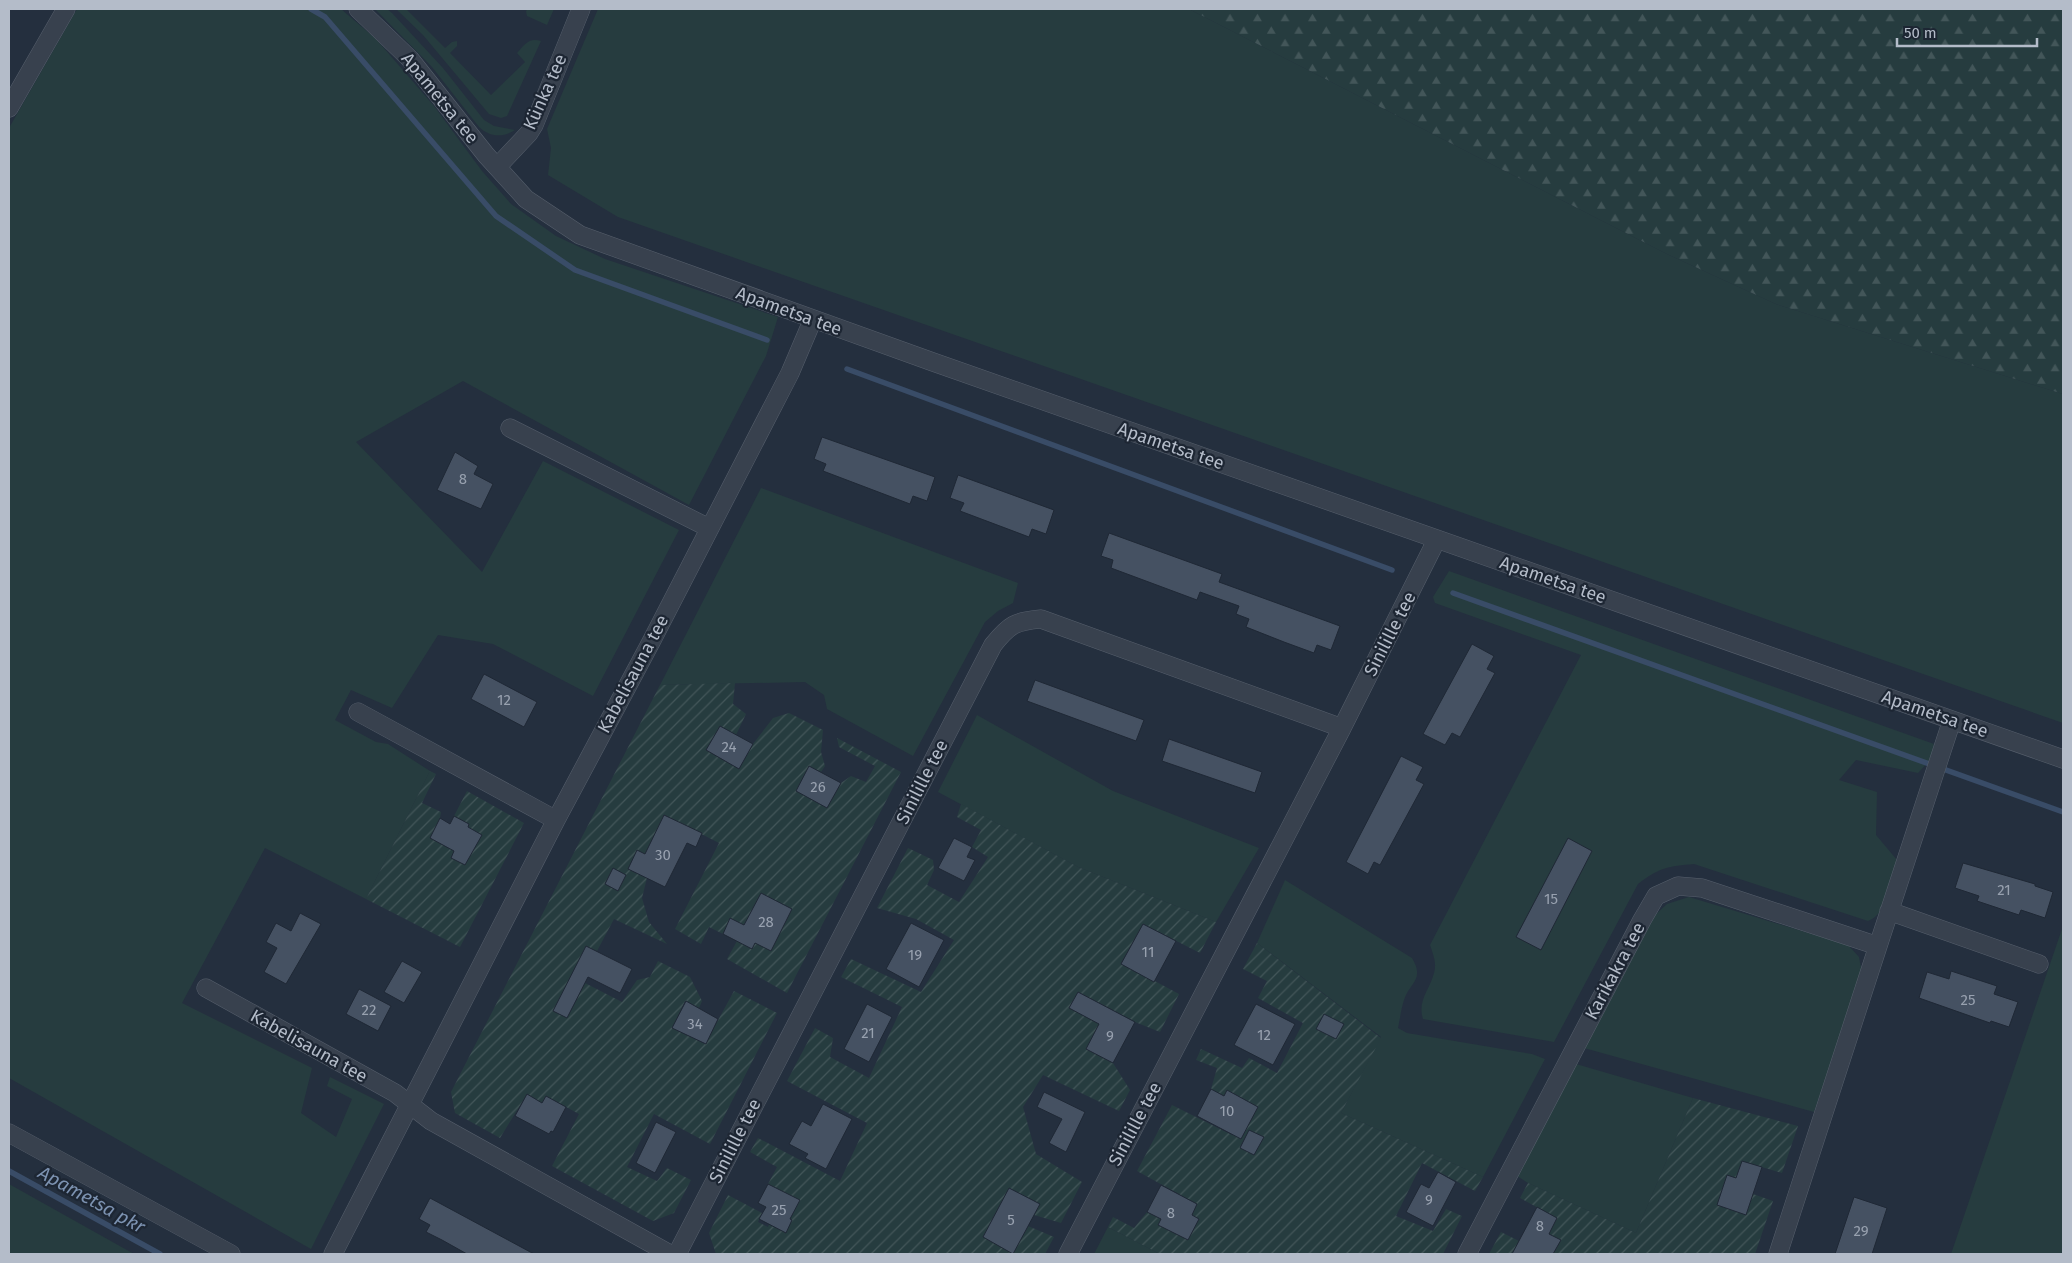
<svg xmlns="http://www.w3.org/2000/svg" width="2072" height="1263" font-family="'Fira Sans',sans-serif">
<style>
.green{fill:#263c3f}
.forest{fill:url(#forest-firs)}
.garden{fill:url(#garden-furrows);fill-rule:evenodd}
.lines{fill:none;stroke-linecap:round;stroke-linejoin:round}
.stream{stroke:#394c67;stroke-width:5.5}
.building{fill:#455162;stroke:#1f2835}
.minor-casing{stroke:#565f6c;stroke-width:19}
.minor{stroke:#38414e;stroke-width:18}
.labels{text-anchor:middle;stroke-width:4.5;stroke-linejoin:round;paint-order:stroke}
.number-label{font-size:15px;fill:#98a1af}
.street-label{font-size:18px;fill:#b4bcc9;stroke:#1d2633}
.water-label{font-size:19px;font-style:italic;fill:#7c92b1;stroke:#1d2633}
</style>
<defs>
<pattern id="forest-firs" width="22" height="20" patternUnits="userSpaceOnUse" patternTransform="scale(1.25)"><rect width="22" height="20" fill="#263c3f"/><path d="M5 1l3.5 6h-7zM16 11l3.5 6h-7z" fill="#435659"/></pattern>
<pattern id="garden-furrows" width="10" height="10" patternUnits="userSpaceOnUse" patternTransform="scale(1.25)"><rect width="10" height="10" fill="#263c3f"/><path d="M-1 1l2-2M0 10L10 0M9 11l2-2" fill="none" stroke="#435659"/></pattern>
</defs>
<rect width="100%" height="100%" fill="#242f3e"/>
<path class="green" d="M77,9H341L376,39L434,106L482,171L511,204L556,236L605,259L778,317L766,356L689,505L463,381L356,442L482,572L543,461L679,530L593,696L493,644L438,635L392,708L351,690L335,720L376,742L388,744L430,771L366,899L265,848L182,1003L312,1068L301,1113L336,1137L352,1099L327,1086L330,1077L384,1104L311,1249L9,1078V128Z
M375,9H387L392,13L443,68L484,120L494,126L515,130C502,138 490,137 479,127L432,67Z
M396,9H406L445,48L452,42L457,41V46L450,53L491,95L525,62L517,53C524,45 529,37 541,41L507,116L501,118L489,114L423,35Z
M528,9H554L547,25L527,16L526,11Z
M598,9H1189L1667,254L1776,304L2063,394V723L618,217L548,175L551,148L547,129Z
M761,488L1018,583L1013,603L998,611L985,622L913,756L827,709L824,695L805,682L660,685Z
M1449,571L1934,744L1931,759L1918,773L1856,760L1839,780L1877,792L1876,835L1897,860C1891,880 1889,913 1868,921L1694,864C1669,866 1658,868 1638,884L1554,1042L1423,1019C1417,1001 1430,989 1434,973C1437,963 1433,954 1430,945L1581,655L1435,603L1433,597Z
M977,715L1113,791L1259,848L1216,922L1078,867L938,792Z
M1285,880L1412,958C1425,980 1410,982 1404,1000C1401,1009 1400,1019 1398,1028L1407,1033L1532,1054L1545,1059L1483,1177L1341,1113L1381,1037L1257,943Z
M1689,897L1848,945L1859,957L1862,973L1814,1112L1584,1048L1653,917L1667,904Z
M2063,926V1254H1951Z
M1576,1064L1693,1098L1636,1233L1528,1183L1517,1176Z
M9,1184L134,1254H9Z
M1108,1227L1160,1254H1094Z"/>
<path class="forest" d="M1189,9H2063V394L1776,304L1667,254Z"/>
<path class="garden" d="M735,683L733,704L746,714L736,735L720,726L706,750L739,769L753,744L773,718L789,713L823,730L821,752L825,766L821,772L809,766L796,791L827,808L841,783L851,776L866,782L875,766L839,747L837,738L901,772L787,993L727,959L737,941L752,949L755,943L771,951L792,909L761,893L744,925L730,918L723,934L709,927L701,944L675,929L719,843L664,815L654,859L637,850L628,869L647,878L642,898L649,922L667,944L614,919L597,951L586,946L553,1011L567,1018L585,983L622,1002L637,980L650,977L658,961L690,977L702,1001L699,1008L685,1001L672,1028L705,1044L734,991L777,1013L710,1144L654,1114L627,1167L657,1181L667,1168L691,1180L674,1213L653,1221L552,1166L579,1114L546,1096L542,1103L527,1094L500,1138L455,1113L451,1092L660,685ZM613,868L626,875L618,891L605,883Z
M430,771L436,774L422,803L441,812L440,818L430,838L454,851L451,858L465,865L481,835L468,827L469,824L454,816L467,791L524,823L460,947L366,899Z
M961,804L1078,867L1216,922L1200,953L1143,924L1121,963L1179,994L1160,1032L1135,1022L1078,992L1069,1008L1099,1024L1086,1049L1113,1063L1130,1090L1119,1111L1043,1075L1023,1107L1036,1154L1082,1182L1061,1223L1034,1215L1039,1204L1009,1188L983,1237L1013,1253L1028,1226L1054,1237L1045,1254H716L709,1233L728,1195L762,1213L758,1222L768,1227L769,1224L786,1232L792,1220L790,1219L799,1200L768,1184L777,1167L750,1152L758,1138L840,1181L867,1123L787,1081L815,1028L833,1038L830,1057L869,1078L902,1007L841,977L851,959L921,992L954,940L916,919L877,908L908,848L933,860L934,870L927,885L959,902L988,857L972,847L981,830L957,817Z
M1257,943L1381,1038L1341,1113L1483,1177L1475,1191L1422,1163L1396,1216L1433,1231L1446,1209L1462,1216L1443,1254H1160L1108,1227L1113,1217L1134,1228L1147,1212L1161,1219L1159,1225L1188,1240L1199,1219L1192,1215L1197,1204L1137,1171L1172,1105L1232,1135L1239,1122L1258,1107L1227,1090L1224,1096L1211,1089L1217,1068L1196,1060L1201,1049L1242,1068L1249,1058L1277,1073L1303,1023L1258,998L1267,981L1243,969ZM1249,1130L1263,1137L1254,1155L1240,1147Z
M1693,1098L1798,1126L1782,1173L1742,1161L1736,1178L1728,1175L1753,1194L1773,1201L1755,1254H1550L1552,1250L1555,1251L1560,1240L1549,1234L1557,1218L1520,1198L1528,1183L1636,1233Z
M1501,1232L1519,1241L1512,1254H1489Z"/>
<g class="lines">
<path class="stream" d="M311,9L325,17L496,216L575,270L767,340
M847,369L1392,570
M1453,593L2063,812
M9,1171L160,1254"/>
</g>
<path class="building" d="M822,437L935,477L927,501L913,496L910,504L823,471L826,464L814,459Z
M455,452L478,466L474,474L493,484L481,509L437,490Z
M958,475L1054,510L1046,534L1032,529L1029,537L960,511L964,503L950,498Z
M1109,533L1222,574L1219,582L1340,626L1331,650L1317,645L1314,653L1284,642L1246,627L1249,619L1236,614L1239,606L1200,592L1197,600L1111,568L1113,560L1101,556Z
M1472,644L1494,656L1487,669L1495,673L1460,737L1452,733L1445,745L1423,734Z
M484,674L537,702L524,727L471,699Z
M1035,680L1144,720L1136,741L1027,701Z
M720,726L753,744L739,769L706,750Z
M1169,739L1262,772L1255,793L1162,761Z
M1401,756L1423,767L1416,780L1424,784L1380,865L1374,862L1368,874L1346,862Z
M809,766L841,783L827,808L796,791Z
M664,815L702,833L696,847L687,843L665,887L628,869L637,850L645,854Z
M454,816L469,824L468,827L482,835L465,865L451,858L454,851L430,838L440,818L450,824Z
M954,838L972,847L967,857L975,860L964,881L938,868Z
M1568,838L1592,851L1541,950L1516,937Z
M1963,863L2035,884V886L2053,892L2045,918L2021,910L2019,915L1977,901L1979,896L1955,888Z
M613,868L626,875L618,891L605,884Z
M761,893L792,909L771,951L755,943L752,949L723,934L730,918L744,925Z
M300,913L321,924L286,984L264,972L277,948L266,942L276,923L291,931Z
M911,923L944,940L919,987L886,969Z
M1143,924L1176,941L1154,982L1121,964Z
M586,946L632,969L620,993L588,977L567,1018L553,1011Z
M402,961L422,972L404,1003L384,992Z
M1951,971L1997,986L1994,994L2018,1002L2009,1027L1991,1021L1990,1023L1919,998L1927,972L1949,979Z
M359,989L391,1006L378,1031L346,1014Z
M1078,992L1135,1022L1113,1063L1086,1049L1099,1024L1069,1008Z
M686,1001L718,1019L706,1044L672,1028Z
M867,1004L892,1017L869,1062L844,1049Z
M1256,1004L1295,1024L1273,1065L1234,1045Z
M1324,1014L1344,1024L1336,1039L1316,1029Z
M1211,1089L1224,1096L1227,1090L1258,1107L1241,1139L1197,1116Z
M1044,1092L1085,1112L1066,1152L1049,1143L1062,1119L1037,1107Z
M527,1094L542,1103L546,1096L566,1107L553,1132L551,1131L549,1134L515,1116Z
M823,1104L852,1119L826,1169L805,1158L808,1154L789,1144L802,1121L811,1126Z
M656,1122L676,1132L655,1173L636,1163Z
M1249,1130L1264,1137L1254,1155L1240,1148Z
M1742,1161L1762,1167L1746,1215L1717,1205L1727,1175L1736,1178Z
M1438,1172L1456,1182L1433,1226L1406,1212L1421,1184L1429,1188Z
M768,1184L800,1200L790,1219L792,1220L786,1233L759,1219L766,1207L758,1203Z
M1161,1185L1197,1204L1192,1215L1199,1219L1188,1240L1158,1225L1161,1219L1147,1212Z
M1009,1188L1040,1204L1013,1254L983,1237Z
M1854,1197L1887,1208L1872,1254H1835Z
M430,1198L534,1254H467L442,1240L426,1232L430,1225L419,1219Z
M1537,1207L1557,1218L1549,1234L1561,1240L1553,1254H1512Z"/>
<g class="lines">
<defs>
<path id="minor" d="M358,9L410,59L486,155L526,199L580,235L933,362L2063,759
M9,108L66,9
M497,167L529,133L534,125L581,9
M510,428L709,528
M358,712L556,820
M1342,728L1437,539
M1889,911L2039,964
M1878,946L1952,720
M206,988L395,1093L431,1121L670,1254
M9,1133L231,1254
M333,1254L556,820L651,642L790,373L813,319
M677,1254L993,645C1009,625 1015,621 1041,619L1342,728L1068,1254
M1467,1254L1642,920L1656,896L1678,886L1702,888L1878,946L1778,1254"/>
</defs>
<use href="#minor" class="minor-casing"/>
<use href="#minor" class="minor"/>
</g>
<g class="labels">
<g class="number-label">
<text x="463" y="484">8</text>
<text x="504" y="705">12</text>
<text x="729" y="752">24</text>
<text x="818" y="792">26</text>
<text x="663" y="860">30</text>
<text x="2004" y="895">21</text>
<text x="1551" y="904">15</text>
<text x="766" y="927">28</text>
<text x="1148" y="957">11</text>
<text x="915" y="960">19</text>
<text x="1968" y="1005">25</text>
<text x="369" y="1015">22</text>
<text x="695" y="1029">34</text>
<text x="868" y="1038">21</text>
<text x="1264" y="1040">12</text>
<text x="1110" y="1041">9</text>
<text x="1227" y="1116">10</text>
<text x="1429" y="1205">9</text>
<text x="779" y="1215">25</text>
<text x="1171" y="1218">8</text>
<text x="1011" y="1225">5</text>
<text x="1540" y="1231">8</text>
<text x="1861" y="1236">29</text>
</g>
<g class="street-label">
<text transform="translate(545 92) rotate(-66)" y="6">Künka tee</text>
<text transform="translate(440 98) rotate(51)" y="6">Apametsa tee</text>
<text transform="translate(789 311) rotate(20)" y="6">Apametsa tee</text>
<text transform="translate(1171 446) rotate(19)" y="6">Apametsa tee</text>
<text transform="translate(1553 580) rotate(19)" y="6">Apametsa tee</text>
<text transform="translate(1390 634) rotate(-63)" y="6">Sinilille tee</text>
<text transform="translate(633 674) rotate(-62)" y="6">Kabelisauna tee</text>
<text transform="translate(1935 714) rotate(19)" y="6">Apametsa tee</text>
<text transform="translate(922 782) rotate(-63)" y="6">Sinilille tee</text>
<text transform="translate(1615 971) rotate(-62)" y="6">Karikakra tee</text>
<text transform="translate(309 1046) rotate(29)" y="6">Kabelisauna tee</text>
<text transform="translate(1135 1124) rotate(-62)" y="6">Sinilille tee</text>
<text transform="translate(735 1141) rotate(-63)" y="6">Sinilille tee</text>
</g>
<g class="water-label">
<text transform="translate(92 1199) rotate(29)" y="7">Apametsa pkr</text>
</g>
</g>
<rect width="2072" height="1263" fill="none" stroke="#b4bcc9" stroke-width="20"/>
<path d="M1897 38v8h140v-8" fill="none" stroke="#b4bcc9" stroke-width="2.5"/>
<text x="1904" y="38" font-size="15" fill="#b4bcc9" stroke="#1d2633" stroke-width="4" paint-order="stroke">50 m</text>
</svg>
